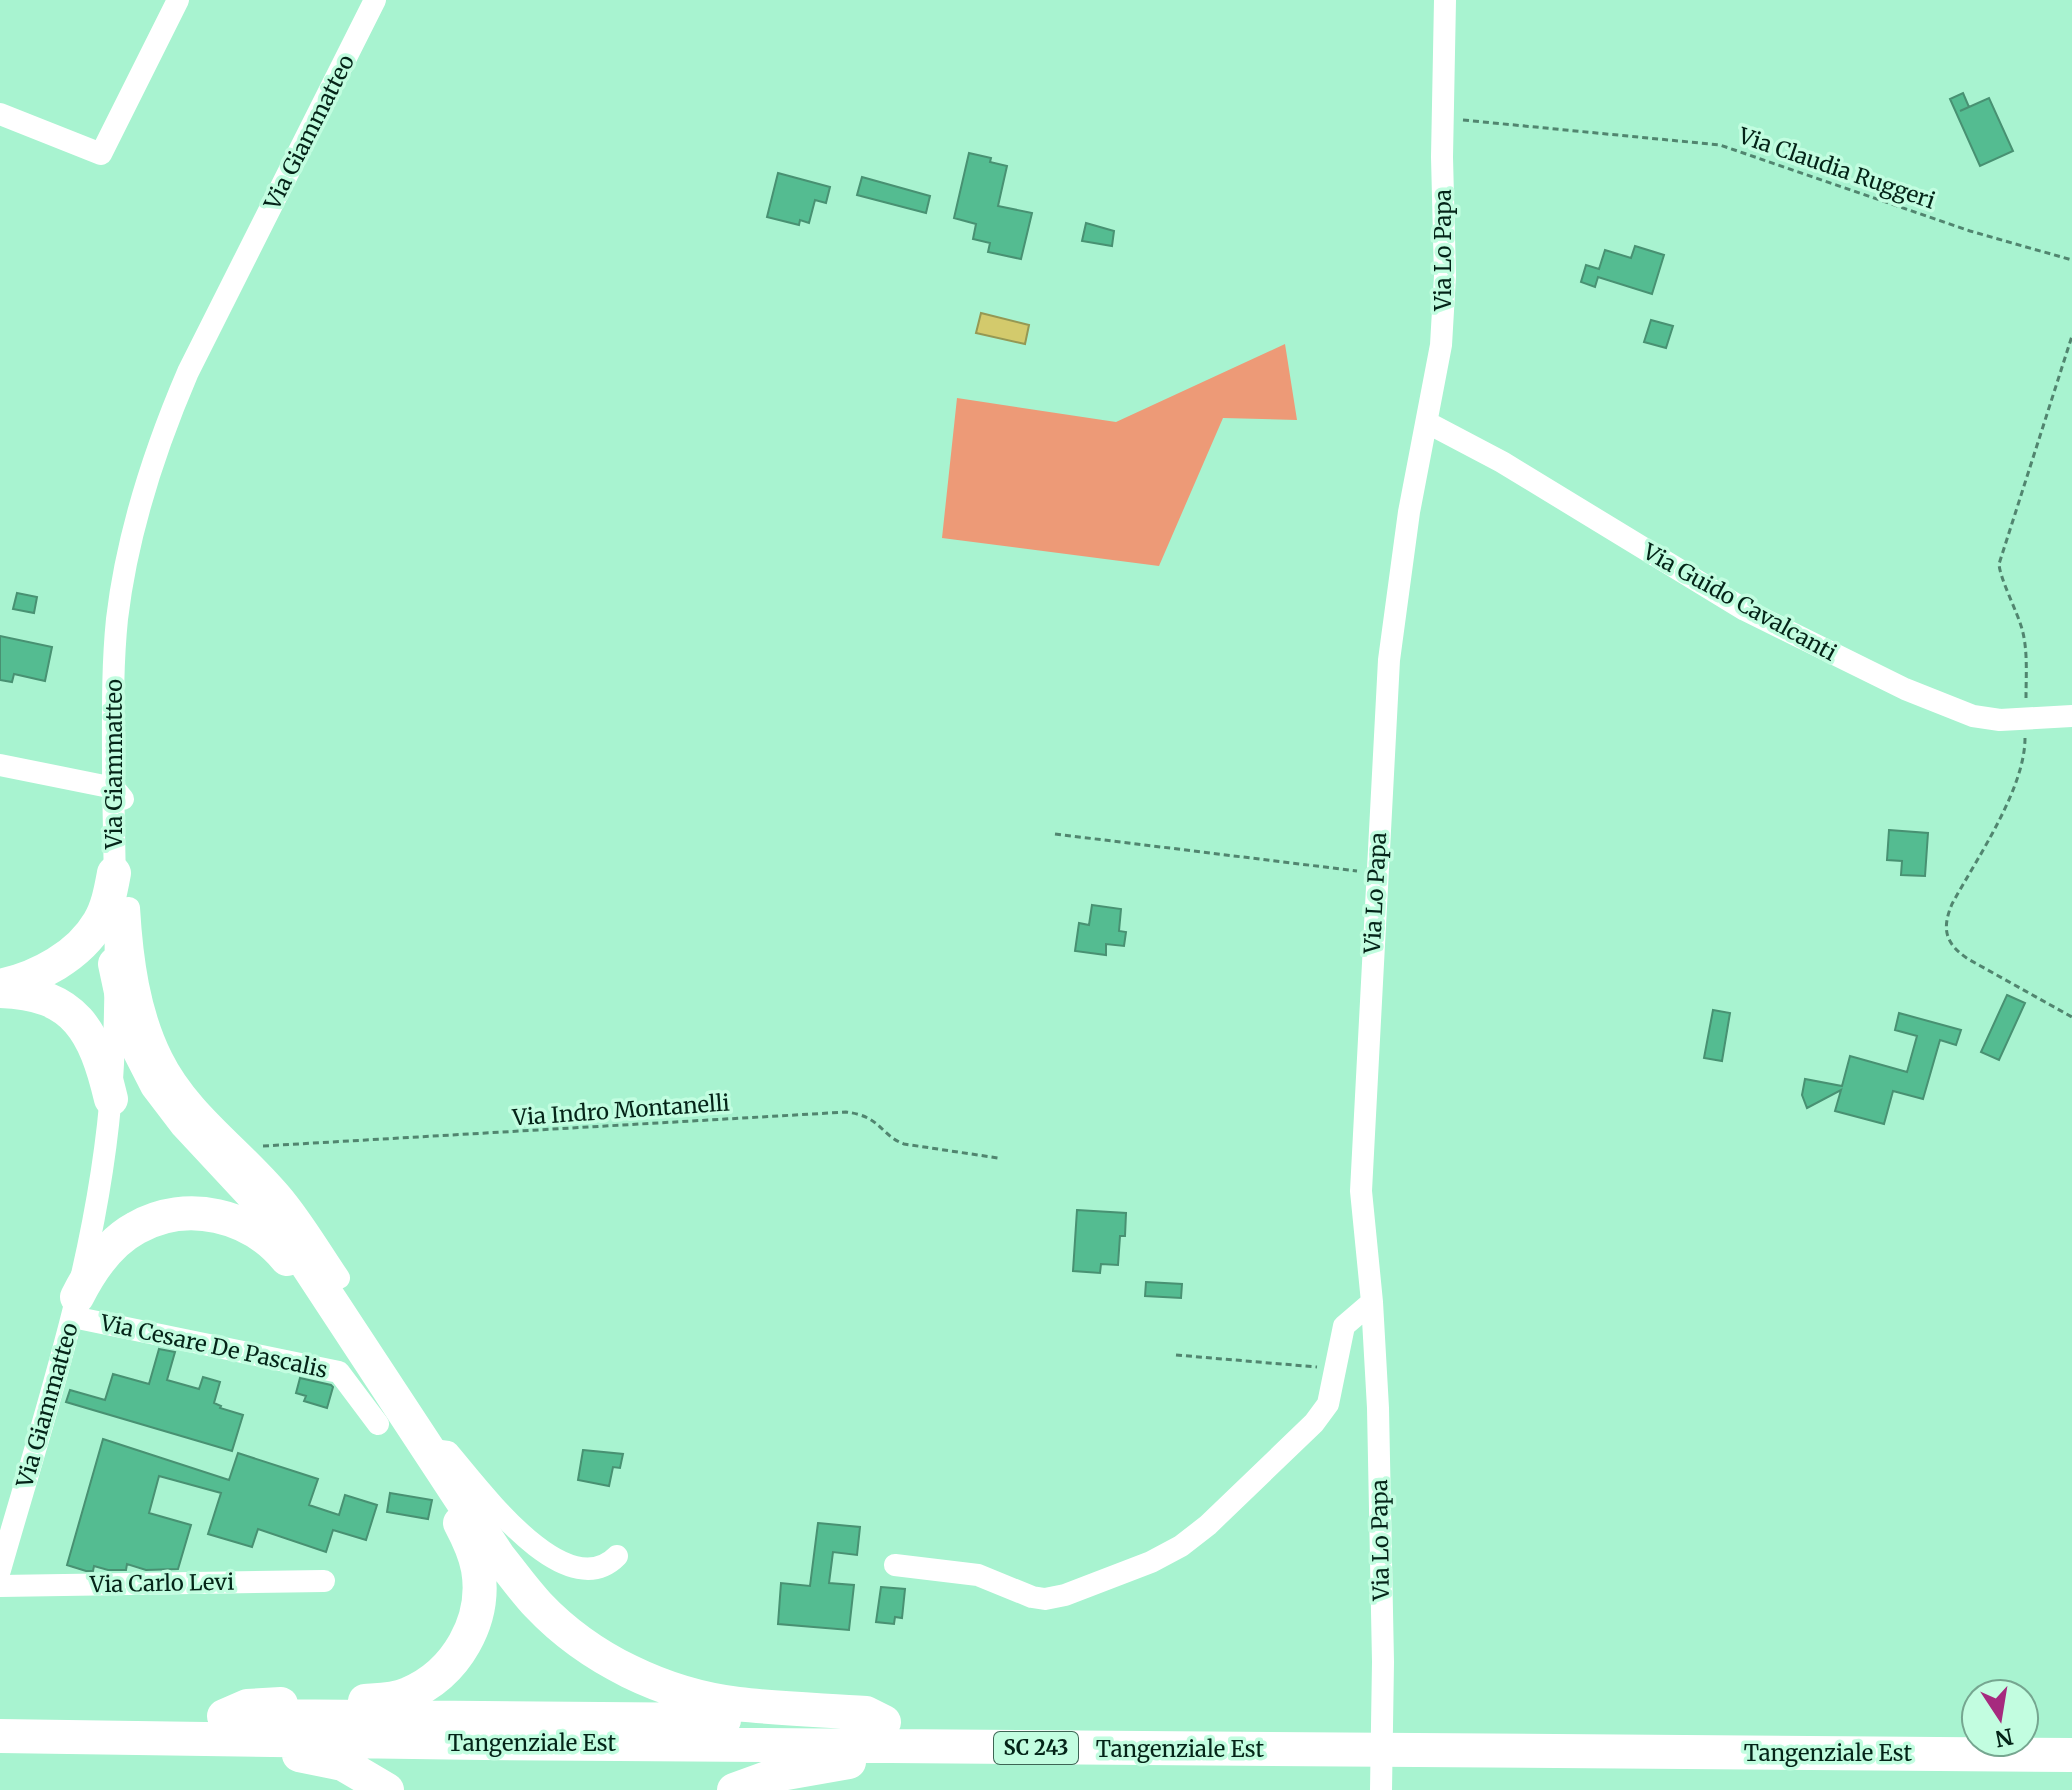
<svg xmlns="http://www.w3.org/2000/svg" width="2072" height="1790" font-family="Merriweather,serif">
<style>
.green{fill:#ed9a77}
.water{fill:#d3ca6c;stroke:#959853;stroke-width:2}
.building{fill:#54bc91;stroke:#489172;stroke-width:2}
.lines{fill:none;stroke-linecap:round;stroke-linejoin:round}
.path{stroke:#51856f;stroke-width:3;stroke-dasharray:6 4;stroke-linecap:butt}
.minor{stroke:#fff;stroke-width:22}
.highway{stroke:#fff;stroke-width:34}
.labels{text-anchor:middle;stroke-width:7;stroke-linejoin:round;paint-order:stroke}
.shield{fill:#c2fde0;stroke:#3d6554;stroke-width:2}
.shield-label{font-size:20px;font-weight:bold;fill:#042418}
.street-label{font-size:22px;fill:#042418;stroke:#c2fde0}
</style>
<rect width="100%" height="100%" fill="#a8f3d0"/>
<path class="green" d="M1285,344L1297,420L1223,418L1159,566L942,538L957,398L1116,422Z"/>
<path class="water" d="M981,313L1029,325L1025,344L976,333Z"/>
<path class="building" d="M1963,93L1969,107L1960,111L1989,98L2013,151L1980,166L1950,99Z
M969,153L991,158L990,162L1007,166L998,206L1032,213L1021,259L988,252L990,243L973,239L976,224L954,218Z
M778,173L830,187L826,203L815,200L809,223L800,220L799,225L767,217Z
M862,177L930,196L926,213L857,195Z
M1086,223L1114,231L1112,246L1082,241Z
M1635,246L1664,255L1652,294L1598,277L1595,287L1581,282L1586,265L1599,269L1605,250L1631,258Z
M1651,320L1673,326L1666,348L1644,342Z
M17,593L37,597L34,613L13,609Z
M0,636L52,647L45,681L14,674L12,682L0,680Z
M1889,830L1928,833L1925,876L1901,875L1902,861L1887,860Z
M1092,905L1121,909L1119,931L1126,932L1124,946L1106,944V955L1075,951L1079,923L1089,925Z
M2007,995L2025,1003L1999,1060L1981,1052Z
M1713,1010L1730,1013L1722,1061L1704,1058Z
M1899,1013L1961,1030L1956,1045L1940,1040L1923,1099L1893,1091L1884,1124L1835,1111L1841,1090L1807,1108L1802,1095L1805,1079L1842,1086L1850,1056L1907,1072L1917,1036L1895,1030Z
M1077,1210L1126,1213L1125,1236H1120L1118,1265L1101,1264L1100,1273L1073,1271Z
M1146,1282L1182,1284L1181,1298L1145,1296Z
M159,1349L175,1352L167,1380L199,1389L203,1377L220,1382L214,1403L221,1406L220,1408L243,1415L232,1451L66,1402L70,1390L105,1400L113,1374L149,1384Z
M300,1378L331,1385L333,1387L327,1408L304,1401L306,1396L296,1393Z
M103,1439L229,1480L238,1453L318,1479L309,1505L339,1515L345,1495L377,1505L366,1540L333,1530L326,1552L258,1529L252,1547L208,1534L221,1493L159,1476L149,1513L191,1525L178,1569L146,1570L127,1564L126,1570H108L94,1566L93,1571H86L67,1565Z
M583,1450L623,1454L620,1468L613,1467L609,1486L578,1480Z
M390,1493L432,1500L428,1519L387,1512Z
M818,1523L860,1527L857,1555L833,1552L829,1583L854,1585L849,1630L778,1624L781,1583L810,1586Z
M881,1587L905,1589L902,1618L895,1617L894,1624L876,1622Z"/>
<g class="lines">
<path class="path" d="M1463,120L1720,145L1970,231L2072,260
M2026,698C2026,676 2028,650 2022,629C2017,611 2000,579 1999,564L2072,336
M2025,738C2025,789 1977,858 1952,904C1941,930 1946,944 1968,959L2072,1017
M1055,834L1357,871
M263,1146L846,1112C881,1116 880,1135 904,1144L998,1158
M1176,1355L1317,1367"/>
<path class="minor" d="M0,114L101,154L178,0
M1428,423L1502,462L1745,610L1905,689L1973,716L2000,720L2072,716
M0,765L114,788L123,799
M129,908C132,959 139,1012 162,1058C190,1115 248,1152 287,1202C306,1226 322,1253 339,1278
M73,1317L339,1372L378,1424
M433,1450L448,1452C479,1488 566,1608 617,1556
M895,1565L978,1575L1032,1597L1045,1599L1065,1595L1151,1562L1181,1546L1208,1525L1314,1423L1328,1404L1344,1326L1372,1302
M0,1570C46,1409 101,1248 112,1080C119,976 114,871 113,767C113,718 112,668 117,619C127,534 154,451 188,372L375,0
M0,1586L324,1581
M1381,1790L1383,1662L1378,1408L1372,1302L1361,1191L1389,660L1409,512L1441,345L1445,276L1442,157L1445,0"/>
<path class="highway" d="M115,964L127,1020L135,1042L157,1085L186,1123L270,1213L288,1236L499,1557C512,1573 524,1590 538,1605C589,1659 664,1695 738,1704C780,1709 824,1710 866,1713L884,1722
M0,986C38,978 79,956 99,922C108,907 111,889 114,873
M0,991C76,993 95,1032 111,1099
M77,1297C90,1271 110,1242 136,1228C187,1199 251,1215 287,1259
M365,1701C379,1700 395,1700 408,1694C456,1674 487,1621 478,1569C475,1553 468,1538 460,1523
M224,1716L247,1706L281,1704
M260,1716L724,1720
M0,1736L484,1743L2072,1755
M299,1755L343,1764L387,1790
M734,1790L775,1775L849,1762"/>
</g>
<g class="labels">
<rect class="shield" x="994" y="1732" width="84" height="32" rx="6"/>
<g class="shield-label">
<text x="1036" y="1755">SC 243</text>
</g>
<g class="street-label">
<text transform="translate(309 132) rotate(-63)" y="8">Via Giammatteo</text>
<text transform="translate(1837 168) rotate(19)" y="8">Via Claudia Ruggeri</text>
<text transform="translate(1443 250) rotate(-90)" y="8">Via Lo Papa</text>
<text transform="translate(1740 602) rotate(29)" y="8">Via Guido Cavalcanti</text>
<text transform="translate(114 764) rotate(-90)" y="8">Via Giammatteo</text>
<text transform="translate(1375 893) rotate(-87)" y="8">Via Lo Papa</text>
<text transform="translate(621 1110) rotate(-4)" y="8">Via Indro Montanelli</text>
<text transform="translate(214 1346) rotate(12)" y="8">Via Cesare De Pascalis</text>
<text transform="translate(47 1405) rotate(-74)" y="8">Via Giammatteo</text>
<text transform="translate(1380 1540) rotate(-91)" y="8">Via Lo Papa</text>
<text transform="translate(162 1583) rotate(-1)" y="8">Via Carlo Levi</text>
<text x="532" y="1751">Tangenziale Est</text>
<text x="1180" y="1757">Tangenziale Est</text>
<text x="1828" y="1761">Tangenziale Est</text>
</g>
</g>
<g transform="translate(2000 1718) rotate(168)"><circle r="38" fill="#c2fde0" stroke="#76a690" stroke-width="2"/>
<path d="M0-6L14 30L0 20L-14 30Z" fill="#a62a7e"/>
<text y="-12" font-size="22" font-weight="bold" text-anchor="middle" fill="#042418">N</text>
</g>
</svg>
